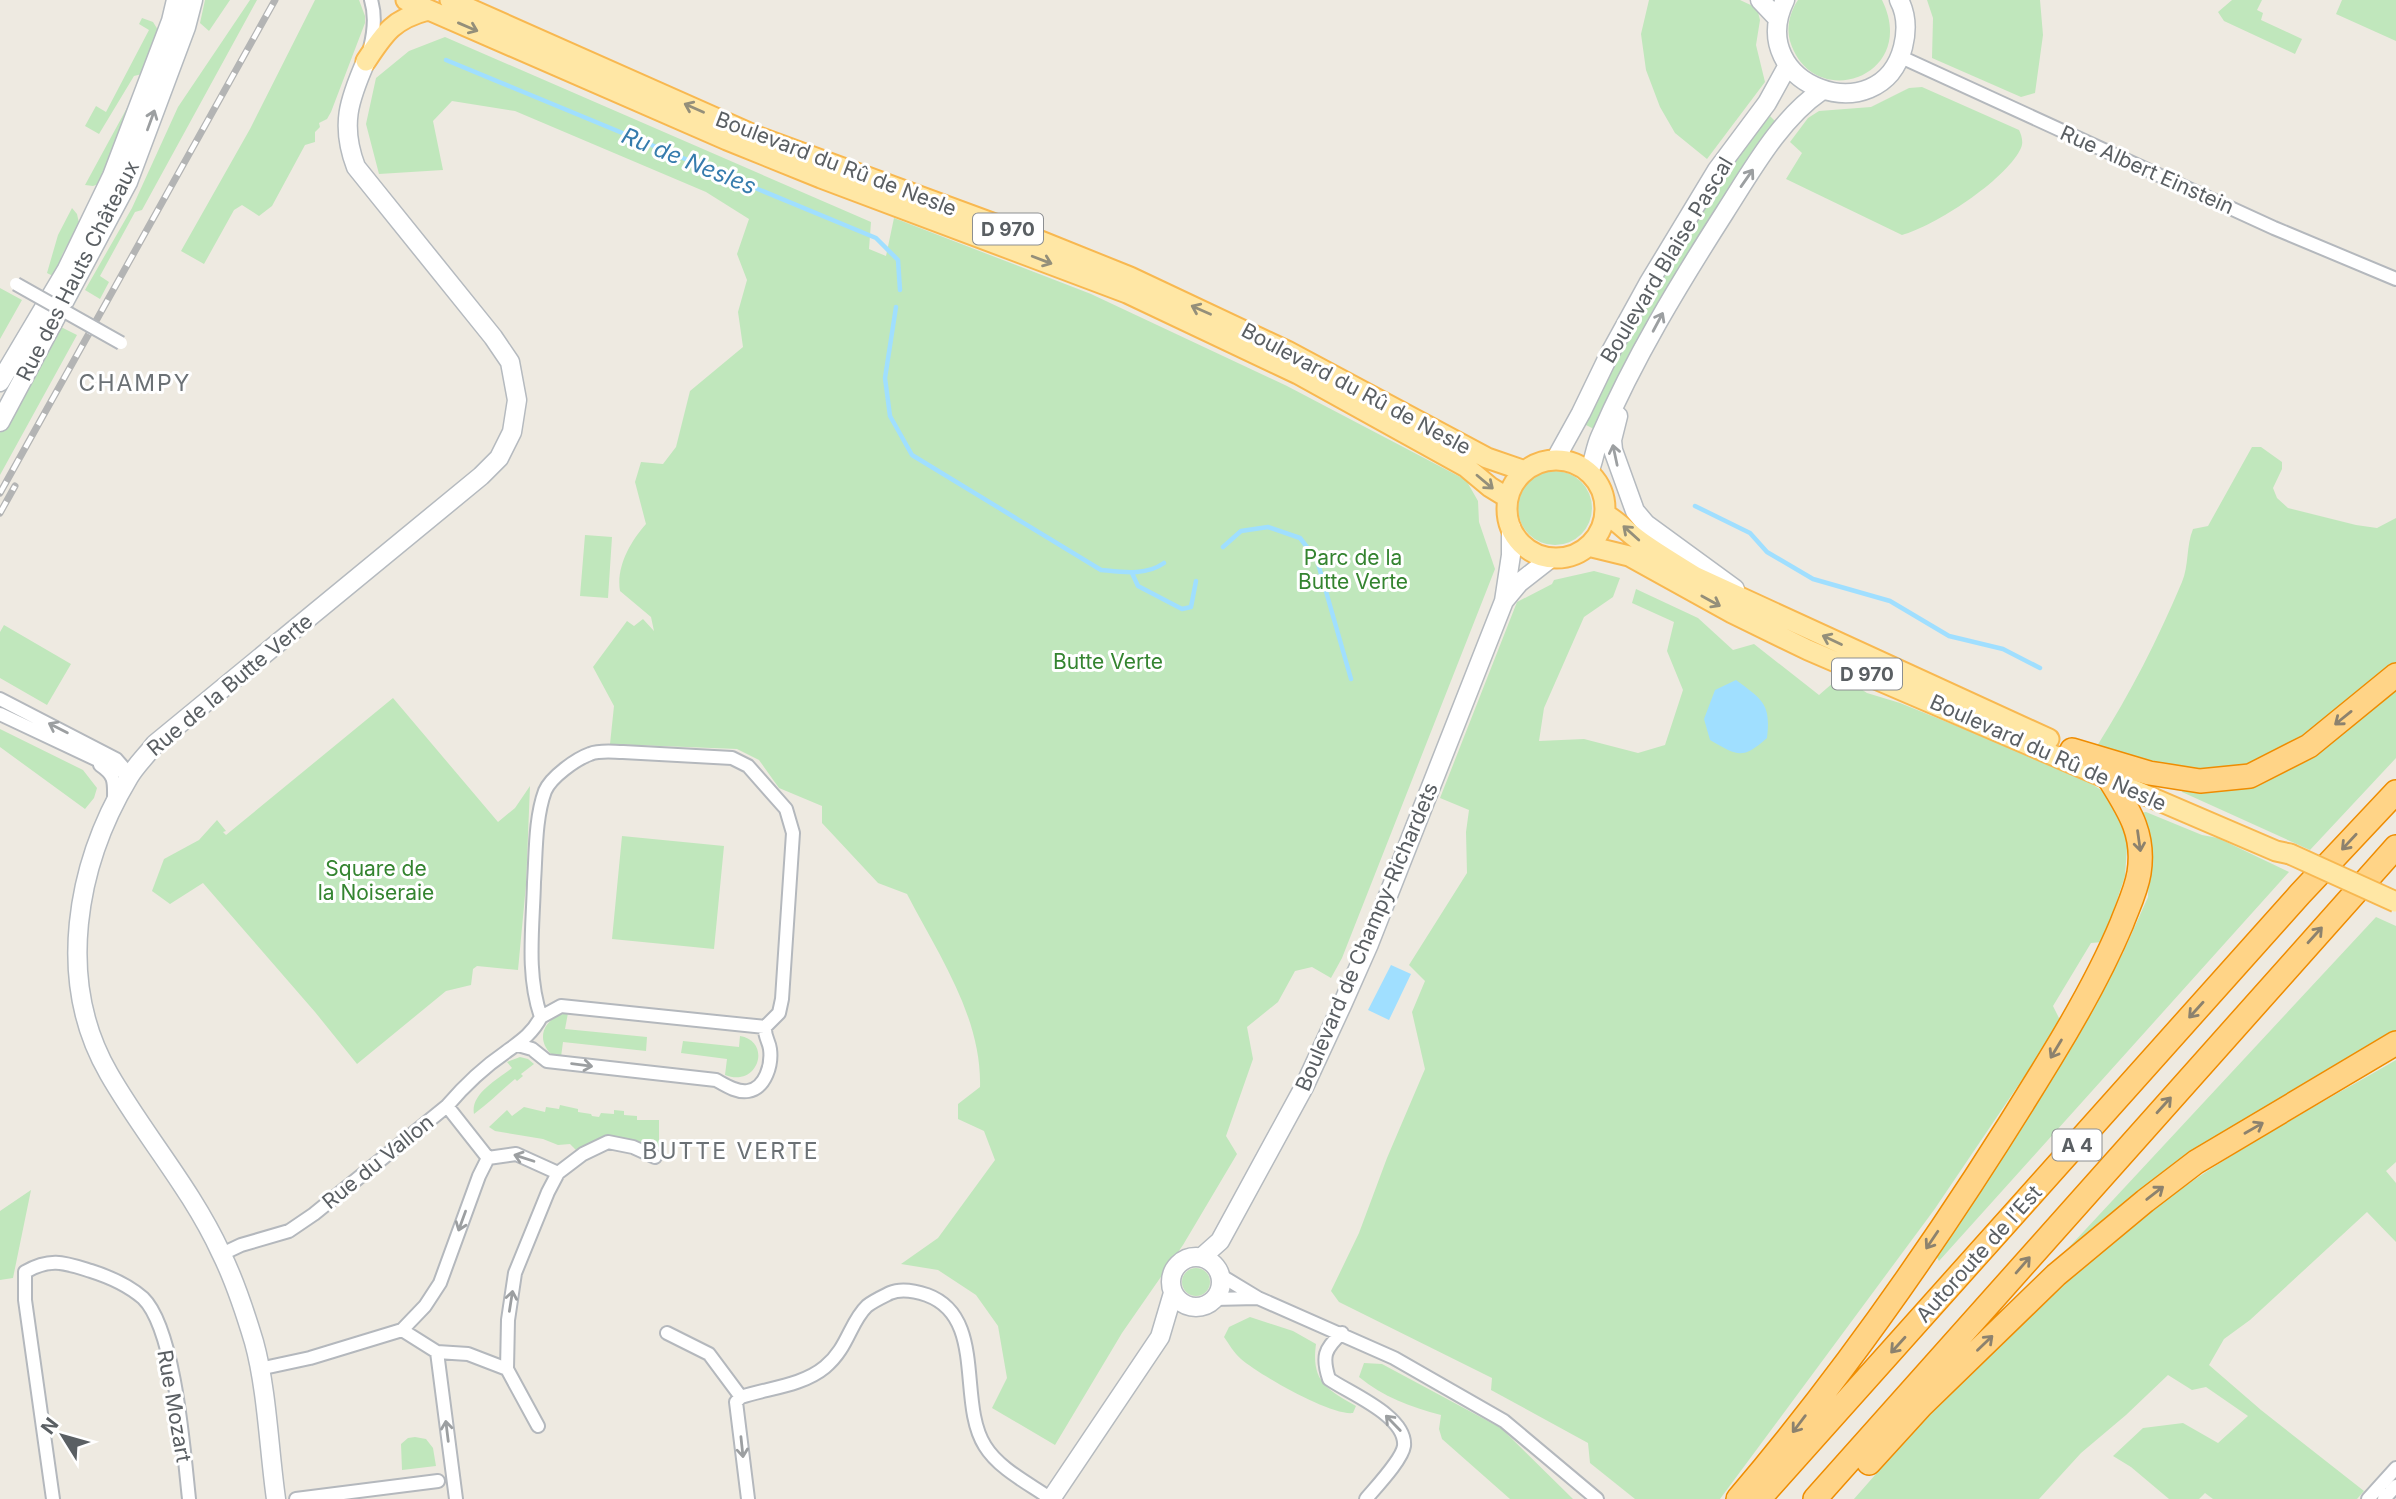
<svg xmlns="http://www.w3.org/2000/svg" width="2396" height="1499" font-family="Inter,sans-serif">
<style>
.green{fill:#c0e7bc}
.water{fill:#a0dfff}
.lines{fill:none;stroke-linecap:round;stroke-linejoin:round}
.stream{stroke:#a0dfff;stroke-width:4.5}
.street-casing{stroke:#b4b8bd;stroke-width:16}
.secondary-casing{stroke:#b5babf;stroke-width:21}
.primary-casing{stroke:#f8b850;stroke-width:23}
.highway-casing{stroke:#ef8c00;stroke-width:26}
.street{stroke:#fff;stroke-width:12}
.secondary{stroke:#fff;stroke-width:18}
.primary{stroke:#ffe7a5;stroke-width:19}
.highway{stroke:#ffd487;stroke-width:23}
.rail-casing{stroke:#b3b4b4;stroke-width:7}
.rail{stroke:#fff;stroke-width:4.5;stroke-dasharray:13;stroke-linecap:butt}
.street-bridge-casing{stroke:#b4b8bd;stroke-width:16;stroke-linecap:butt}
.primary-bridge-casing{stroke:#f8b850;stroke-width:23;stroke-linecap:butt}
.street-bridge{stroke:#fff;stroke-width:12}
.primary-bridge{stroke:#ffe7a5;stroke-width:19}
.oneway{stroke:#948f7a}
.oneway2{stroke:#9c9fa1}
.oneway3{stroke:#8c826e}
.labels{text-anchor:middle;stroke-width:6;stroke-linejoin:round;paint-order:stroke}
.shield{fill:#fff;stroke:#8c8f92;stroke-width:2}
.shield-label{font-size:19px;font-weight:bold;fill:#5a5f63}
.street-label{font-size:21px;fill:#5a5f63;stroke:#fff}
.park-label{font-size:21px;fill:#348430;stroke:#fff}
.water-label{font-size:23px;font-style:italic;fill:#367cad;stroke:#fff}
.neighbourhood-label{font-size:23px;letter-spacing:2px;fill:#6b7175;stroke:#fff}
</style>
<rect width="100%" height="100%" fill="#eeeae1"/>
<path class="green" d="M205,0H230L209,31L200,23Z
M250,0H257L142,210L135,212L100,276L109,282L100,299L85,290L132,208L178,107Z
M315,0H359L365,16V23L331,112L327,119L319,123L320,127L315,132V142L305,145L272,206L259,216L242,205L234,210L204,264L181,251L250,129Z
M1649,0H1740L1757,8L1760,20L1756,45L1765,82L1707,159L1675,133L1660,107L1646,70L1641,34Z
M1798,0H1882C1920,77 1812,114 1790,41C1786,27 1790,12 1798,0Z
M1927,0H2040L2043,35L2035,93L2021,97L1932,58L1933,18Z
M2232,0H2262L2257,10L2263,13L2261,20L2302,39L2295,54L2224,21L2218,12Z
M2342,0H2396V41L2336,14Z
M142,18L153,22L158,30L142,74L134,76L99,134L85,126L96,106L106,112L149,30L139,24Z
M445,37L871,222L869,249L886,256L894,218L1091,294L1287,386L1466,480L1478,501L1479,522L1495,569L1342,958L1331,978L1312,967L1295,971L1278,1002L1247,1027L1253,1059L1226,1136L1237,1154L1183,1245L1122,1333L1055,1445L992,1408L1007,1378L998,1326L976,1295L938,1270L901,1264L938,1238L995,1160L984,1131L958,1119V1104L980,1087C982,1017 938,954 907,894L878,883L822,823V806L779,788L759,760L737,749L610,744L614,706L593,667L627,621L634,626L643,619L654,631L651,617L620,591C616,567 630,542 646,524L635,482L641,462L663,464L676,447L690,391L743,347L738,312L747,280L737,254L749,219L706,192L515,111L452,101L433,121L443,170L379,174L366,124L376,78L409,51Z
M1922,87L2019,130C2022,136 2024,144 2020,150C2004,181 1935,226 1902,235L1786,179L1802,153L1790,142L1808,118L1819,111L1871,107L1909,88Z
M134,95L101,183L93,186L85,185Z
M1768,114L1778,124L1596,430L1584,424L1629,331L1716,187Z
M72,208L77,214L79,223L62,255L57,278L47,273L58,235Z
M0,288L22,300L0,339Z
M59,326L77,335L0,475V433Z
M2252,447H2261L2282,462V469L2273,488L2277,498L2288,508L2356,525L2377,528L2396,518V666L2321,727L2249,765L2213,771L2163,767L2097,746C2130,694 2158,639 2182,582C2189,566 2186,546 2193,529L2208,526Z
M1518 508a37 37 0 1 1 74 0a37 37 0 1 1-74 0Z
M585,535L612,537L608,598L580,596Z
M1594,571L1620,578L1613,597L1584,617L1544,708L1539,741L1584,739L1638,753L1665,745L1683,690L1667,651L1674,622L1632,603L1636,589L1698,618L1733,650L1754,644L1819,695L1841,676L1867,693L1900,703L2078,775L2115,799L2128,834L2125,876L2103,942L2091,943L2053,1006L2061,1022L1934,1210L1720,1499H1635L1590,1463L1588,1443L1491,1390L1492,1378L1339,1302L1331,1291L1359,1233L1387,1158L1425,1069L1412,1012L1425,981L1409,965L1467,873L1466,832L1469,810L1440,798L1517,602L1552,584L1554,580Z
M4,625L71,664L47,705L0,678V632Z
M2396,690V758L2310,850L2182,792L2183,788L2326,746Z
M393,698L498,822L515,808L530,786L526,885L518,970L477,966L473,969L471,985L446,991L357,1064L315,1012L203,883L170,904L152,891L164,859L199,840L217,820L226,831L223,832L226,835Z
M0,729L83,770L97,788L94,798L85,809L0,747Z
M2146,812L2202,835L2218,838L2289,872L1939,1261L1934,1252L2067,1055L2123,953L2148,897L2149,873L2140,813Z
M622,836L724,846L714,949L612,939Z
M2376,917L2396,926V1033L2059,1258Z
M568,1013L565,1029L647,1037L646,1051L563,1042L561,1057L551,1054C534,1037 546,1016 568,1013Z
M740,1036C772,1041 759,1088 725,1075L727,1059L681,1053L683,1041L739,1047Z
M520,1057L528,1059L534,1064L521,1074L523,1076L517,1081L515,1079C501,1091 489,1103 474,1114C470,1094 498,1079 512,1068L507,1062Z
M2396,1060V1162L2386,1171L2396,1183V1242L2367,1212L2250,1320L2224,1339L2209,1365L2261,1410L2364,1491L2357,1499H2213L2205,1493L2199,1499H2169L2131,1467L2113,1456L2143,1428L2183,1423L2218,1443L2248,1416L2206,1387L2192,1390L2168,1375L2126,1415L2081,1453L2039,1499H1854C1948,1391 2047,1284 2164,1201C2237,1148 2318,1105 2396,1060Z
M560,1105L578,1109V1112L591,1114L592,1116L599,1117L601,1113L614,1114V1110L624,1111V1115L637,1116V1120H659V1147C622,1139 613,1132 576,1150L570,1144L558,1145L543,1139L495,1131L489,1127L507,1110L512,1116L524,1107L545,1112L546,1107L559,1109Z
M31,1190L13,1278L0,1280V1211Z
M1182 1282a14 14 0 1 1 28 0a14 14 0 1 1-28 0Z
M1250,1317L1293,1331L1316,1344C1311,1381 1326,1389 1356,1406L1353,1413C1331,1416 1258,1374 1241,1359C1234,1353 1229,1344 1224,1337L1229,1327Z
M1364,1363L1382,1364L1501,1428L1573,1499H1510L1442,1439L1439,1429L1441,1415C1411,1407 1383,1397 1359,1377Z
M415,1437L426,1439L433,1448L436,1466L402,1470L401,1444L408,1438Z"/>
<path class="water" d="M1736,680C1763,700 1771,704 1767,738C1742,760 1738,756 1710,740L1704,719L1715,690Z
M1391,965L1411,974L1389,1020L1368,1010Z"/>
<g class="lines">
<path class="stream" d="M446,60L876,238L898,260L900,290
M896,307L885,378L890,416L912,455L1101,570C1122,572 1146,576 1164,563
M1695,506L1750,533L1767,552L1813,579L1890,601L1949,636L2003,649L2040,668
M1223,547L1241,531L1268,527L1300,538L1317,560L1351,679
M1132,573L1138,586L1182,609L1191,607L1196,581"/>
<defs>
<path id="street" d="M370,48C374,32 376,16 371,0
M1901,57L2274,228L2396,279
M0,699L116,759L130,775
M0,714L123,772
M623,752L732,758L748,766L786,809L793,833L782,999L779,1013L765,1027L561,1006L541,1017C526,974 533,927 534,882C536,854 535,818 545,791C551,777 576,759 590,754C600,750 613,752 623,752Z
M100,765C116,776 114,782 114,800
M518,1045L532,1049L547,1061L716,1080C725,1085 737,1093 748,1091C766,1088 772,1064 770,1049C769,1041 764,1036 765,1027
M447,1106L488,1158
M488,1158L516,1154L558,1173
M222,1254L241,1245L289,1231L314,1214L447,1106C464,1086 484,1067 506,1052C521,1041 532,1034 541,1017
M1220,1275L1258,1298L1394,1358L1504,1421L1597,1499
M1214,1299L1257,1298
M402,1330L437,1352L468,1354L507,1369
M667,1333L709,1354L741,1397
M1342,1333C1324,1349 1322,1357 1329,1379C1349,1393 1407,1416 1404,1446C1402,1460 1375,1488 1366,1499
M437,1352L456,1499
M259,1369L310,1358L402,1330L425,1306L440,1283L479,1176L488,1158
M538,1426L507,1369L508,1320L515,1273L548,1192L558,1173L583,1154L608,1142L633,1147L655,1157
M53,1499L25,1300V1272C51,1257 65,1263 91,1271C110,1277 128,1285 143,1298C175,1329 184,1453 189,1499
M296,1499L438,1481
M748,1499L736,1402L741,1397C768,1388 802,1386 825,1367C848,1348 850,1322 867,1306C873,1301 884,1296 890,1293C902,1288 915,1291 927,1295C987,1317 957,1402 985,1446C999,1469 1030,1484 1051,1499
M2368,1499L2396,1468
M2384,1499L2396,1486"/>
<path id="secondary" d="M1760,0L1778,19
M1785,0C1743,86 1881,134 1903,47C1907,31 1907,15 1899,0
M0,382L67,269L112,176L171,21L176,0
M1618,416L1612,440L1613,450L1635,511L1646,524L1735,589
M0,422L128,182L186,27L193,0
M1555,460L1581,413L1610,353L1648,284L1717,170L1767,103L1788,65
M1589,472C1594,461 1595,448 1600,437C1634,358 1679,284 1725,212C1752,170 1780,119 1821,91
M1504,601L1519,583L1551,558
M1171 1282a25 25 0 1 1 50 0a25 25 0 1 1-50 0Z
M1202,1257L1220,1241L1304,1087L1342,1005L1369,944L1504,601L1511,555V527
M276,1499C269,1450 267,1389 254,1342C245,1312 235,1281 221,1253C191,1188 144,1135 109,1074C55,981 76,865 129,777C136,765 147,755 155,744L481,476L499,458L512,432L517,400L510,362L493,337L356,167C340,125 349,100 366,61
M1051,1499L1160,1337L1173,1293"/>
<path id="primary" d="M406,0L727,140L821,178L1127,293L1298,374L1466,467L1490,487L1508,498
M450,0L756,136L1038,240L1130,277L1287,351L1487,458L1525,471
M366,61C385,32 394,19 428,10
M1507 509a49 49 0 1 1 98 0a49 49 0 1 1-98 0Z
M1605,514C1619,522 1627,532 1640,541C1658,554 1677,565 1696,577L2049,739
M1588,546L1629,556L1732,613L1808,650L2276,851L2290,854"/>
<path id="highway" d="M2072,750L2149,773L2200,781L2250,776L2309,746L2396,675
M1869,1463L1921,1406L2056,1275L2145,1201L2196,1162L2396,1043
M1738,1499C1853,1364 1958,1210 2050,1059C2077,1015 2102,971 2122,923C2128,907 2136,891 2139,873C2145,835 2130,812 2110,780
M1759,1499L2300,894L2396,792
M1815,1499L2396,847"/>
</defs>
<use href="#street" class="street-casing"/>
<use href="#secondary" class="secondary-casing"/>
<use href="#primary" class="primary-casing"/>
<use href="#highway" class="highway-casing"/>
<use href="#street" class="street"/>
<use href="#secondary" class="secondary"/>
<use href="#primary" class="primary"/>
<use href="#highway" class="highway"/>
<defs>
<path id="rail" d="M0,493L275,0
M0,513L15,486"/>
</defs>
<use href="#rail" class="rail-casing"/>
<use href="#rail" class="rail"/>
<defs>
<path id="street-bridge" d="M16,284L121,343"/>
<path id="primary-bridge" d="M2290,854L2396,902"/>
</defs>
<use href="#street-bridge" class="street-bridge-casing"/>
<use href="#primary-bridge" class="primary-bridge-casing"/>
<use href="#street-bridge" class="street-bridge"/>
<use href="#primary-bridge" class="primary-bridge"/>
</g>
<defs><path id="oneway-shaft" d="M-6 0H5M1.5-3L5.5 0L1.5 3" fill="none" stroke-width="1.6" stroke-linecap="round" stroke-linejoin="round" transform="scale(1.75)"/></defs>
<g class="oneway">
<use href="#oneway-shaft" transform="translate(468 27) rotate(23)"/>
<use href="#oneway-shaft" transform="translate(694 108) rotate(-156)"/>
<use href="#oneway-shaft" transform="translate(1042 260) rotate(21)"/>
<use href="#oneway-shaft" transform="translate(1201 310) rotate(-156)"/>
<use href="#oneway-shaft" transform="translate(1485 482) rotate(40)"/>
<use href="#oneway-shaft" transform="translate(1631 533) rotate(-138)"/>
<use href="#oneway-shaft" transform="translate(1711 601) rotate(29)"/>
<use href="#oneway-shaft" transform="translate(1832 640) rotate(-155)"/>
</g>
<g class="oneway2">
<use href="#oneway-shaft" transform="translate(151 120) rotate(-70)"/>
<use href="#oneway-shaft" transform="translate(1747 178) rotate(-55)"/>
<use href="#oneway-shaft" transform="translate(1658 322) rotate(-62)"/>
<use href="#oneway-shaft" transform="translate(1615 455) rotate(-102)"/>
<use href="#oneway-shaft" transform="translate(58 728) rotate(-153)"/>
<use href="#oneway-shaft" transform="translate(582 1065) rotate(7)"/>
<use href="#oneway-shaft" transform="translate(524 1158) rotate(-162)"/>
<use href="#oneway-shaft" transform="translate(462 1221) rotate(110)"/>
<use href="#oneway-shaft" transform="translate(511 1301) rotate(-81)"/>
<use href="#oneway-shaft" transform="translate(1393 1423) rotate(-134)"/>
<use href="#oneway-shaft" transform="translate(447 1431) rotate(-97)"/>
<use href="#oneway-shaft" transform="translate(742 1447) rotate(84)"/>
</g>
<g class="oneway3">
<use href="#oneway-shaft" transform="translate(2343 718) rotate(141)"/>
<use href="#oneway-shaft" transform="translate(2139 841) rotate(82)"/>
<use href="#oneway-shaft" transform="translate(2349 842) rotate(133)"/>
<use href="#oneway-shaft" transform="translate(2315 935) rotate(-48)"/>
<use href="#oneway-shaft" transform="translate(2196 1010) rotate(132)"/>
<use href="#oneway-shaft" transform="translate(2056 1049) rotate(121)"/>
<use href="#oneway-shaft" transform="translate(2164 1105) rotate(-48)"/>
<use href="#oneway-shaft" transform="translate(2254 1128) rotate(-30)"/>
<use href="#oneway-shaft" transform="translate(2155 1193) rotate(-38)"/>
<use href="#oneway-shaft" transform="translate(1932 1240) rotate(124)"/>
<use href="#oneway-shaft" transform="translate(2023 1265) rotate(-49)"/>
<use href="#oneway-shaft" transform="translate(1985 1343) rotate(-44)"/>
<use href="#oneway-shaft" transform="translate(1898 1345) rotate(132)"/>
<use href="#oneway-shaft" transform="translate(1799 1424) rotate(127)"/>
</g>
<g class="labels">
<g class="shield">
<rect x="973" y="213.5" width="70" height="31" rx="5"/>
<rect x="1832" y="658.5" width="70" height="31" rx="5"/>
<rect x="2052.5" y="1129.5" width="49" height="31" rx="5"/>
</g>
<g class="shield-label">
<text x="1008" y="236">D 970</text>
<text x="1867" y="681">D 970</text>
<text x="2077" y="1152">A 4</text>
</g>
<g class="street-label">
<text transform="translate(836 164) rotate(21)" y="7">Boulevard du Rû de Nesle</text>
<text transform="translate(2147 170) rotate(24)" y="7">Rue Albert Einstein</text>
<text transform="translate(1667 260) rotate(-59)" y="7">Boulevard Blaise Pascal</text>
<text transform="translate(78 271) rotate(-63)" y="7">Rue des Hauts Châteaux</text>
<text transform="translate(1356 389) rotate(28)" y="7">Boulevard du Rû de Nesle</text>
<text transform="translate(230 685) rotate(-40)" y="7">Rue de la Butte Verte</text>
<text transform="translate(2048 753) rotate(24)" y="7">Boulevard du Rû de Nesle</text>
<text transform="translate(1367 937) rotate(-67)" y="7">Boulevard de Champy-Richardets</text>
<text transform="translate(378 1162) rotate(-39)" y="7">Rue du Vallon</text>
<text transform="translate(1979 1254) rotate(-48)" y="7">Autoroute de l’Est</text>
<text transform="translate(174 1406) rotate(80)" y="7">Rue Mozart</text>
</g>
<g class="park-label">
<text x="1353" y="565">Parc de la<tspan x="1353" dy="24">Butte Verte</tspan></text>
<text x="1108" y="669">Butte Verte</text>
<text x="376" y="876">Square de<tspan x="376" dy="24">la Noiseraie</tspan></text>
</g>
<g class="water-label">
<text transform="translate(689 161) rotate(22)" y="8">Ru de Nesles</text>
</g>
<g class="neighbourhood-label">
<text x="135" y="391">CHAMPY</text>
<text x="731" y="1159">BUTTE VERTE</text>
</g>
</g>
<g transform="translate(63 1436) rotate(307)" stroke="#ffffff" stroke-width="5" paint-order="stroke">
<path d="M0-5L12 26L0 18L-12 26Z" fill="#5a5f63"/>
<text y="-10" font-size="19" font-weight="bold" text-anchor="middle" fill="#5a5f63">N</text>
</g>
</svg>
